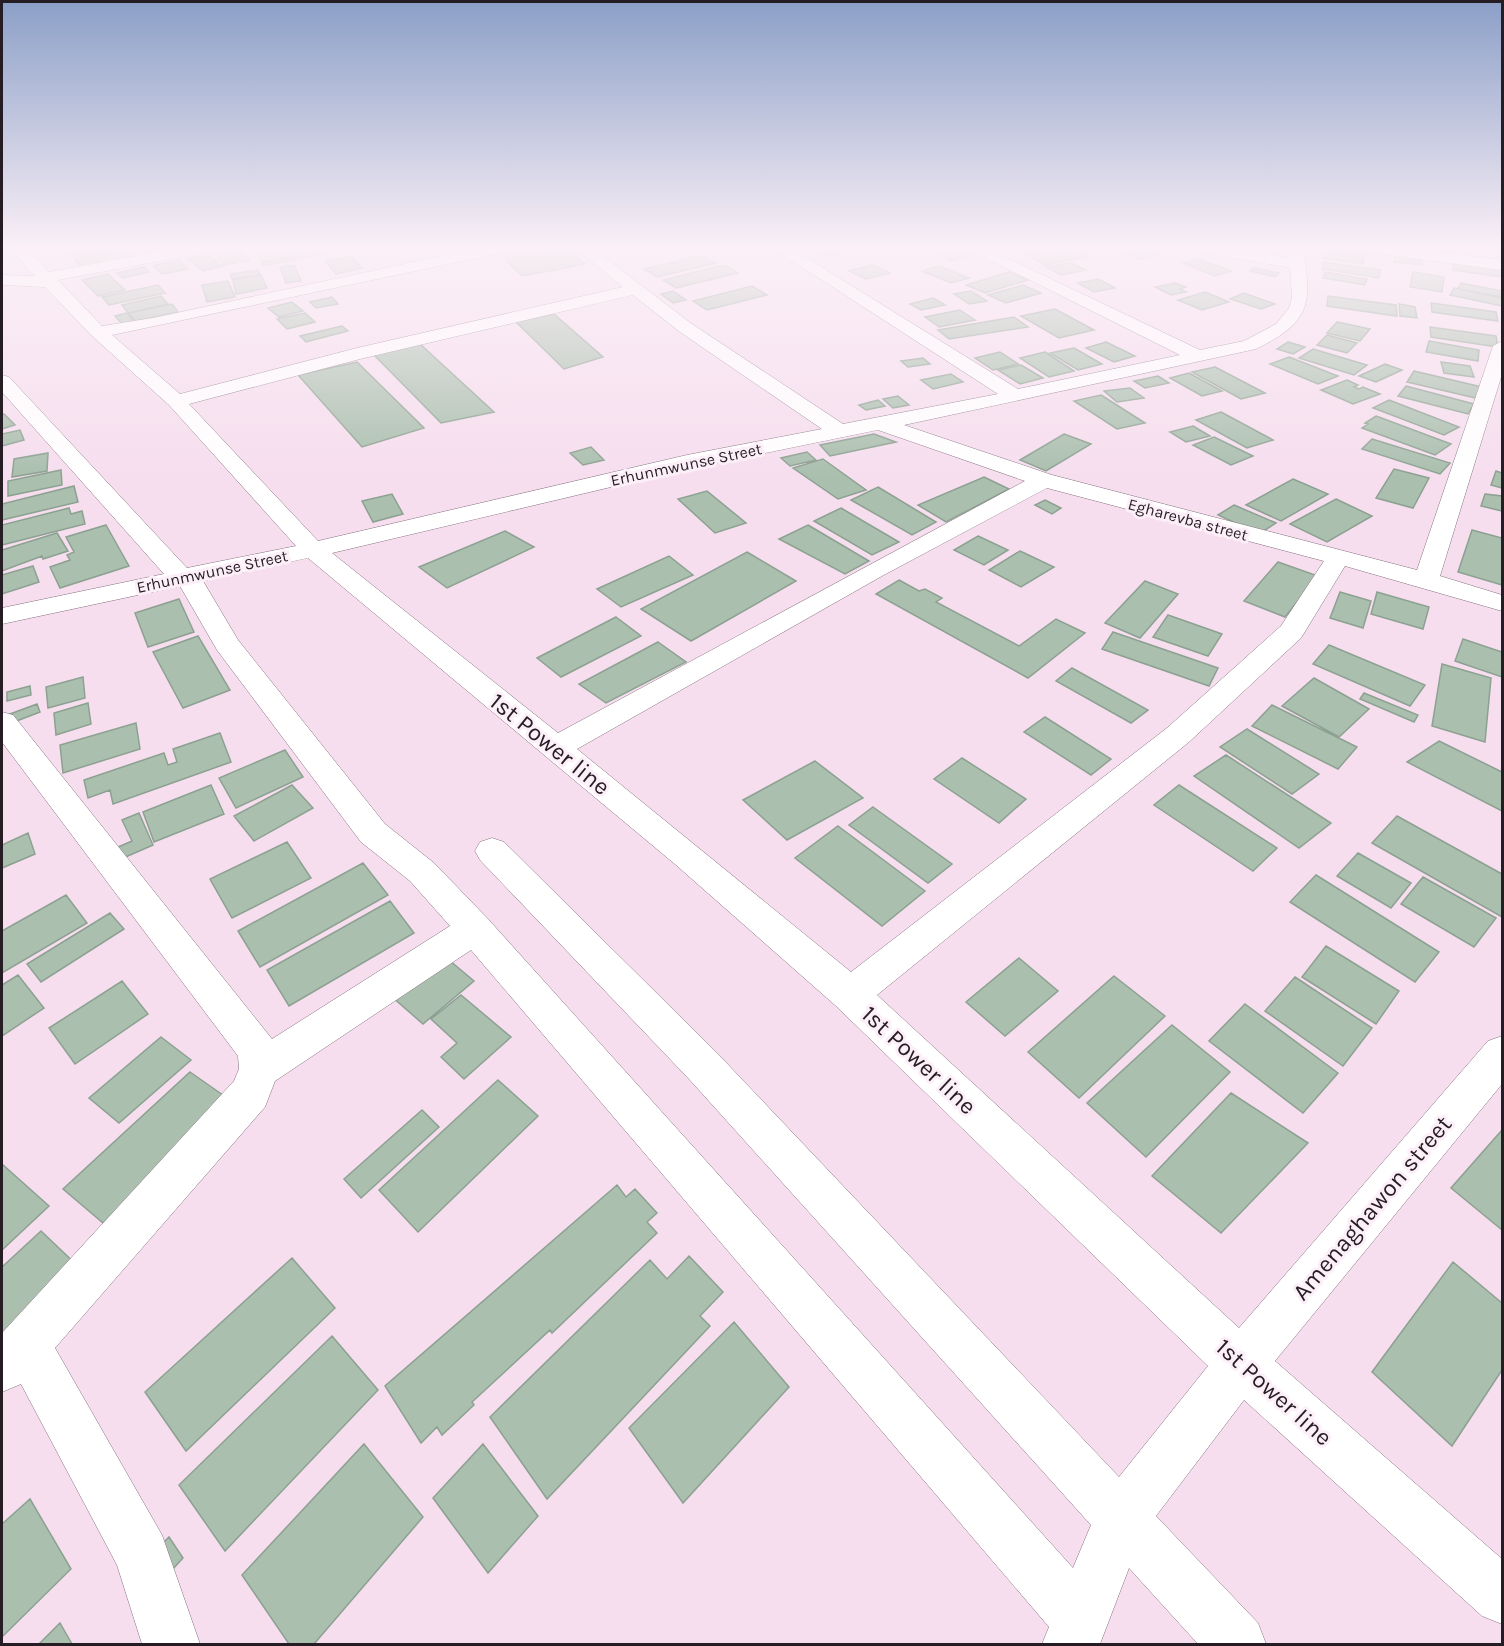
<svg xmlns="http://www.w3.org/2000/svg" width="1504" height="1646" font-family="Karla,sans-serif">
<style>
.building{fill:#aabfae;stroke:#8ca191;stroke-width:1.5}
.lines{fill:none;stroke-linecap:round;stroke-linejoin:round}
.street-casing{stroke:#867280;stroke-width:1}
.street{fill:#fff;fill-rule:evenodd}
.labels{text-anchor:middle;stroke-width:6;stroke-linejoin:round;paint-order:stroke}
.far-street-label{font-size:16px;fill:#251d23;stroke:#fdeff8}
.near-street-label{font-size:24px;fill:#251d23;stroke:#fdeff8}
</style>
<rect width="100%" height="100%" fill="#f6deee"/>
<path class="building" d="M82,247H115L116,248L69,257L64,250Z
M134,247H158L159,250L135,253Z
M251,247H279L288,257L263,262Z
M284,247H315L322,254L296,259Z
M325,247H352L354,249L332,253Z
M831,247H862L865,249L824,257L814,250Z
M1035,247L1045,252L1027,255L1012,248Z
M1089,247H1104L1109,249L1088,253L1079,249Z
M1140,247H1178L1180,248L1140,259L1121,252Z
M1325,247L1378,250V257L1324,251Z
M1437,247H1461L1464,255L1439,253Z
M952,248L969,256L951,261L934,252Z
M127,249L134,258L81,268L75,259Z
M240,249L249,260L224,265L216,254Z
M568,250L585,264L522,276L501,255L532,252L536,255Z
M1075,250L1089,257L1045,265L1031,257Z
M1323,252L1364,257L1363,264L1323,258Z
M1394,252L1422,256V265L1394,262Z
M208,255L223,266L203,271L188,259Z
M351,256L362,268L336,274L325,261Z
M701,256L716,263L657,277L644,269Z
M292,257L295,260L263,266L261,263Z
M1199,259L1231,271L1215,276L1183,263Z
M179,260L188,269L162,274L153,266Z
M1324,262L1380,270L1379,278L1322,269Z
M1454,262L1502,269V277L1453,270Z
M1071,263L1086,270L1061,275L1046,267Z
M294,265L301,281L286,283L280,267Z
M724,265L738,273L676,288L663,280Z
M873,265L890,273L866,279L849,271Z
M939,266L969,278L951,283L922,271Z
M144,267L149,272L123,278L117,273Z
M1254,268L1279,273L1275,277L1250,271Z
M258,270L260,275L232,279L230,274Z
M1009,272L1028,280L985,293L966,285Z
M1325,272L1367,279L1365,285L1323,278Z
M1413,272L1444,277L1442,292L1410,287Z
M108,274L125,290L98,296L82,280Z
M261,275L267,288L236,294L233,280Z
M1098,279L1115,288L1094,292L1078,283Z
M228,281L235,297L207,302L202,285Z
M1175,283L1186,287L1180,289L1186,292L1171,295L1155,287Z
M1461,283L1502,291V297L1458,289Z
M158,285L165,293L109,305L102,297Z
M1023,285L1041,293L1006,303L988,295Z
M752,286L767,295L707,310L693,301Z
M1454,288L1502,298V306L1450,295Z
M673,291L686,300L673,303L661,294Z
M971,291L987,301L969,304L954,294Z
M1205,292L1229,302L1202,310L1178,300Z
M1244,293L1275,304L1261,309L1230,299Z
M161,296L168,304L128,313L122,305Z
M1328,296L1396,305L1397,316L1327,306Z
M332,297L338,304L316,308L310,302Z
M933,298L945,305L921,310L910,304Z
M292,302L303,311L279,317L268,308Z
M1431,303L1496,312L1498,321L1432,312Z
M172,304L178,312L135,321L129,313Z
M1399,304L1415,307L1417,318L1400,316Z
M1055,309L1094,330L1059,338L1021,316Z
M960,310L975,320L939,327L925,317Z
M127,313L133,321L122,324L115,316Z
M305,313L315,322L287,329L277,319Z
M554,314L603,357L564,369L516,322Z
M1014,317L1028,327L949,339L938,330Z
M1337,322L1370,329L1360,341L1327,333Z
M342,326L348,331L306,342L300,336Z
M1430,327L1496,336L1498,347L1431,337Z
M1327,335L1357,343L1347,353L1317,345Z
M1429,341L1479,350L1478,361L1426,352Z
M1106,342L1135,356L1114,362L1086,348Z
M1288,342L1305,347L1293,354L1277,349Z
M419,343L494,412L441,423L373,354Z
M1074,348L1102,364L1078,370L1050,353Z
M1313,349L1367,365L1354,375L1299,358Z
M1000,352L1018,364L993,370L975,358Z
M1045,352L1074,371L1049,377L1020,358Z
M1289,357L1338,376L1318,384L1270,364Z
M923,358L930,364L908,367L901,361Z
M357,362L424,428L362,447L298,375Z
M1441,362L1470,366L1474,377L1444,373Z
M1385,364L1402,370L1376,382L1359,376Z
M1021,365L1043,378L1020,384L998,370Z
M1215,367L1265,393L1241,399L1192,372Z
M1414,371L1482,387L1475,398L1407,382Z
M1189,373L1222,391L1202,396L1170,378Z
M951,374L963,382L933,389L921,380Z
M1158,376L1169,383L1145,388L1134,381Z
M1347,380L1358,385L1354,387L1359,389L1363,387L1380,394L1353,404L1321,390Z
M1406,386L1474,404L1468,414L1398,396Z
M1130,388L1144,398L1117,402L1104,391Z
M1101,395L1145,423L1117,429L1074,401Z
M898,396L909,405L893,408L883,399Z
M878,400L885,406L866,410L859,405Z
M1389,400L1459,427L1444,435L1373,408Z
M1221,412L1273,440L1247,448L1196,420Z
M2,414H4L15,425L2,429Z
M1376,416L1451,444L1435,455L1362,428L1368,424L1365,423Z
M1193,426L1210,436L1186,442L1170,432Z
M20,430L24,440L2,446V434Z
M874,434L896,442L830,456L820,445Z
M1064,434L1091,444L1046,471L1020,460Z
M1214,437L1253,456L1231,465L1193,445Z
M1372,439L1450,463L1440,474L1362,449Z
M591,447L604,460L583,465L570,453Z
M807,452L816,460L790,466L781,458Z
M48,453L47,471L12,477L14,459Z
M823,459L866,490L838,499L793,468Z
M1394,469L1429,478L1413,508L1376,498Z
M61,470L62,485L8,496V481Z
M1496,471L1502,473V488L1491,485Z
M984,477L1009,489L946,522L918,505Z
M1293,479L1328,494L1281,521L1246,505Z
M74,486L78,502L2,520V504Z
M878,487L936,522L912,535L851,500Z
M707,491L746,523L715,533L678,499Z
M392,494L403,514L373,522L362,501Z
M1485,494L1502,496V511L1481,506Z
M1336,499L1372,516L1327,542L1290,524Z
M1045,500L1061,508L1052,514L1035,505Z
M1234,505L1276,523L1259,534L1218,515Z
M69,508L71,514L82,511L85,524L2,545V525Z
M841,508L899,542L872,555L814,521Z
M106,525L129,566L60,588L50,567L70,560L67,555L74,552L66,537Z
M808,525L869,561L845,574L779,539Z
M1472,530L1502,538V585L1458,572Z
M505,531L534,547L447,588L419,567Z
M57,533L68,551L43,559L42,556L2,571V550Z
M978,536L1008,550L984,565L954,550Z
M1020,551L1054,567L1021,587L989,570Z
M747,552L796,581L691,641L641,609Z
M669,556L693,575L621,607L597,589Z
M1278,562L1318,576L1285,617L1244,601Z
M33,566L39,582L2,594V575Z
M899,580L919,591L925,589L942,598L936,602L1019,646L1056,619L1085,633L1028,678L876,594Z
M1145,581L1178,594L1140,638L1105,623Z
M1340,592L1371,601L1363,628L1330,618Z
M1377,592L1429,607L1423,629L1371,614Z
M179,599L194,632L148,647L135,613Z
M1168,615L1222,634L1208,656L1153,637Z
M616,617L641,636L561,677L537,658Z
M1113,632L1218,668L1209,686L1102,649Z
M198,636L230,690L183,708L153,652Z
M1463,639L1502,652V677L1455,661Z
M658,642L686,662L606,703L579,684Z
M1329,645L1425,685L1410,706L1313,664Z
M1442,664L1491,678L1485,742L1432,726Z
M1072,668L1148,710L1131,723L1056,681Z
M83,677L85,698L48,708L46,687Z
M1314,678L1369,709L1339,737L1282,706Z
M30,686L31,695L7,701V692Z
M1364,693L1418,715L1414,722L1360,699Z
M88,703L91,724L56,735L54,713Z
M37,704L40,712L14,722L10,714Z
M1272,705L1357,747L1338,769L1252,726Z
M1045,717L1111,759L1091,775L1024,732Z
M136,723L140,749L63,773L60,745Z
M1247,729L1319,774L1292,794L1220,747Z
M220,733L231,762L113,804L110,790L88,798L84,780L164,753L168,765L177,762L173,749Z
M1439,741L1502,772V811L1407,762Z
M285,750L303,777L236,808L219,778Z
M1226,755L1331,823L1299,848L1194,776Z
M962,758L1026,799L999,823L934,779Z
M815,761L863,798L787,840L743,800Z
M211,785L224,814L154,842L143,812Z
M292,785L313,808L254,841L234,816Z
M1179,785L1277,848L1253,871L1154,805Z
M873,807L952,864L928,883L849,825Z
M139,813L153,845L114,862L109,851L132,841L122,820Z
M1397,816L1502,874V917L1372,843Z
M838,826L925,891L882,926L795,858Z
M28,833L35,854L2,868V845Z
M287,842L311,878L232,918L210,879Z
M1358,853L1411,883L1391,908L1337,876Z
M363,863L388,895L260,967L238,931Z
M1316,875L1439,952L1415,982L1290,902Z
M1423,877L1496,918L1474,947L1401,904Z
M66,895L87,923L2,973V931Z
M390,901L414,933L289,1006L267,970Z
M110,913L124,929L41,982L27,964Z
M1326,946L1399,991L1376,1024L1302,977Z
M443,955L474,981L423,1024L391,996Z
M1019,958L1058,991L1005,1036L966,1002Z
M18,975L44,1008L2,1036V985Z
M1114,976L1165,1016L1079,1098L1028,1052Z
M1295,977L1372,1028L1343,1066L1265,1011Z
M122,981L148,1014L75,1064L49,1028Z
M461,995L511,1037L464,1079L441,1057L457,1043L431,1019Z
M1245,1004L1338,1073L1303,1113L1209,1041Z
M1172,1025L1230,1072L1146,1157L1087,1103Z
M161,1037L191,1060L119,1123L89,1098Z
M190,1072L230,1100L103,1223L63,1189Z
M498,1080L538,1116L418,1232L379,1190Z
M1231,1093L1308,1143L1221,1233L1152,1176Z
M422,1110L439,1127L361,1198L344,1179Z
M1502,1130V1230L1451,1188Z
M2,1164L49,1206L2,1250Z
M617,1185L626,1197L635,1189L657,1213L647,1222L657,1233L552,1333L550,1330L472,1402L474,1405L442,1435L437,1427L421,1443L385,1386Z
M41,1231L82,1270L2,1346V1267Z
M689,1256L723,1292L700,1316L710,1326L547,1499L490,1417L650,1260L667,1279Z
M292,1258L335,1308L186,1451L145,1392Z
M1453,1262L1502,1303V1370L1452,1446L1372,1372Z
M734,1322L789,1387L683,1503L629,1428Z
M332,1336L378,1390L225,1551L179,1485Z
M364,1444L423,1517L314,1644H289L242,1575Z
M483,1444L538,1516L488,1573L433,1498Z
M30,1499L71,1569L2,1637V1524Z
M169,1537L183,1558L162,1581L147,1559Z
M60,1623L72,1644H39Z"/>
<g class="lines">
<defs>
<path id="street" d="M8,247H24L49,272L184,247H216L208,252L58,280L102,326L153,318L484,247H513L505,252L112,335L180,394L357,348L623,287L574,247H591L692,324L843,424L998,394L771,247H789L1018,389L1180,355L964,247H984L1200,350L1244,341L1276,324L1289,308L1292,297L1290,268L1203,252L1195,247H1227L1288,258L1286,247H1302C1313,303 1311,322 1256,349L904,425L1052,475L1417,570L1493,346L1502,341V374L1440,576L1502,595V611L1345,566L1301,638L1189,742L877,995L1239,1328L1488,1041L1502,1036V1084L1275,1361L1502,1559V1624L1482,1616L1244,1400L1156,1516L1258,1623L1266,1644H1198L1129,1568L1100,1644H1042L1049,1627L471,950L275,1081L265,1107L55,1348L162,1535L200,1644H142L117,1565L21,1384L2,1392V1333L234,1081L239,1069L238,1056L2,742V712L13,715L272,1039L450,926L410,881L361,842L217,650L180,586L2,624V608L164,574L2,392V375L9,377L187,568L296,546L169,405L92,336L45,287L2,285V275L35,276ZM633,295L680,332L822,429L687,455L318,541L189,404L360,359ZM878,430L1025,481L558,733L332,553L687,469ZM1047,488L1324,561L1281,626L1167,728L851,972L577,749L882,576ZM308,558L676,865L836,1006L1208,1366L1119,1477L717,1053L504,842L492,838L480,842L475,851L480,860L689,1079L1091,1525L1073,1568L488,919L434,863L385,824L238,640L203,581Z
M1359,247H1401L1502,260V270L1367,252Z"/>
</defs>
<use href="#street" class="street-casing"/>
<use href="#street" class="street"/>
</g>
<linearGradient id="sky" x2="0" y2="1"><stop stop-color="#8b9fc7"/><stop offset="0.52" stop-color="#fbf0f7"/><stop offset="1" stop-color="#fbf0f7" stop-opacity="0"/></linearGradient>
<rect width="1504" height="477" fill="url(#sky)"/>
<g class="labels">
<g class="far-street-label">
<text transform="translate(686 464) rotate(-12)" y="6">Erhunmwunse Street</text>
<text transform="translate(1188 519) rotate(15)" y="6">Egharevba street</text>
<text transform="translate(212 571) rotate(-12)" y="6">Erhunmwunse Street</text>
</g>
<g class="near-street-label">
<text transform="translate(550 744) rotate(39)" y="8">1st Power line</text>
<text transform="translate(919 1060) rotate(43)" y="8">1st Power line</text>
<text transform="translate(1372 1208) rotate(-50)" y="8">Amenaghawon street</text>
<text transform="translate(1274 1392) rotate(42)" y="8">1st Power line</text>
</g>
</g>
<rect width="1504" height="1646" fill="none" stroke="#251d23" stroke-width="6"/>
</svg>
